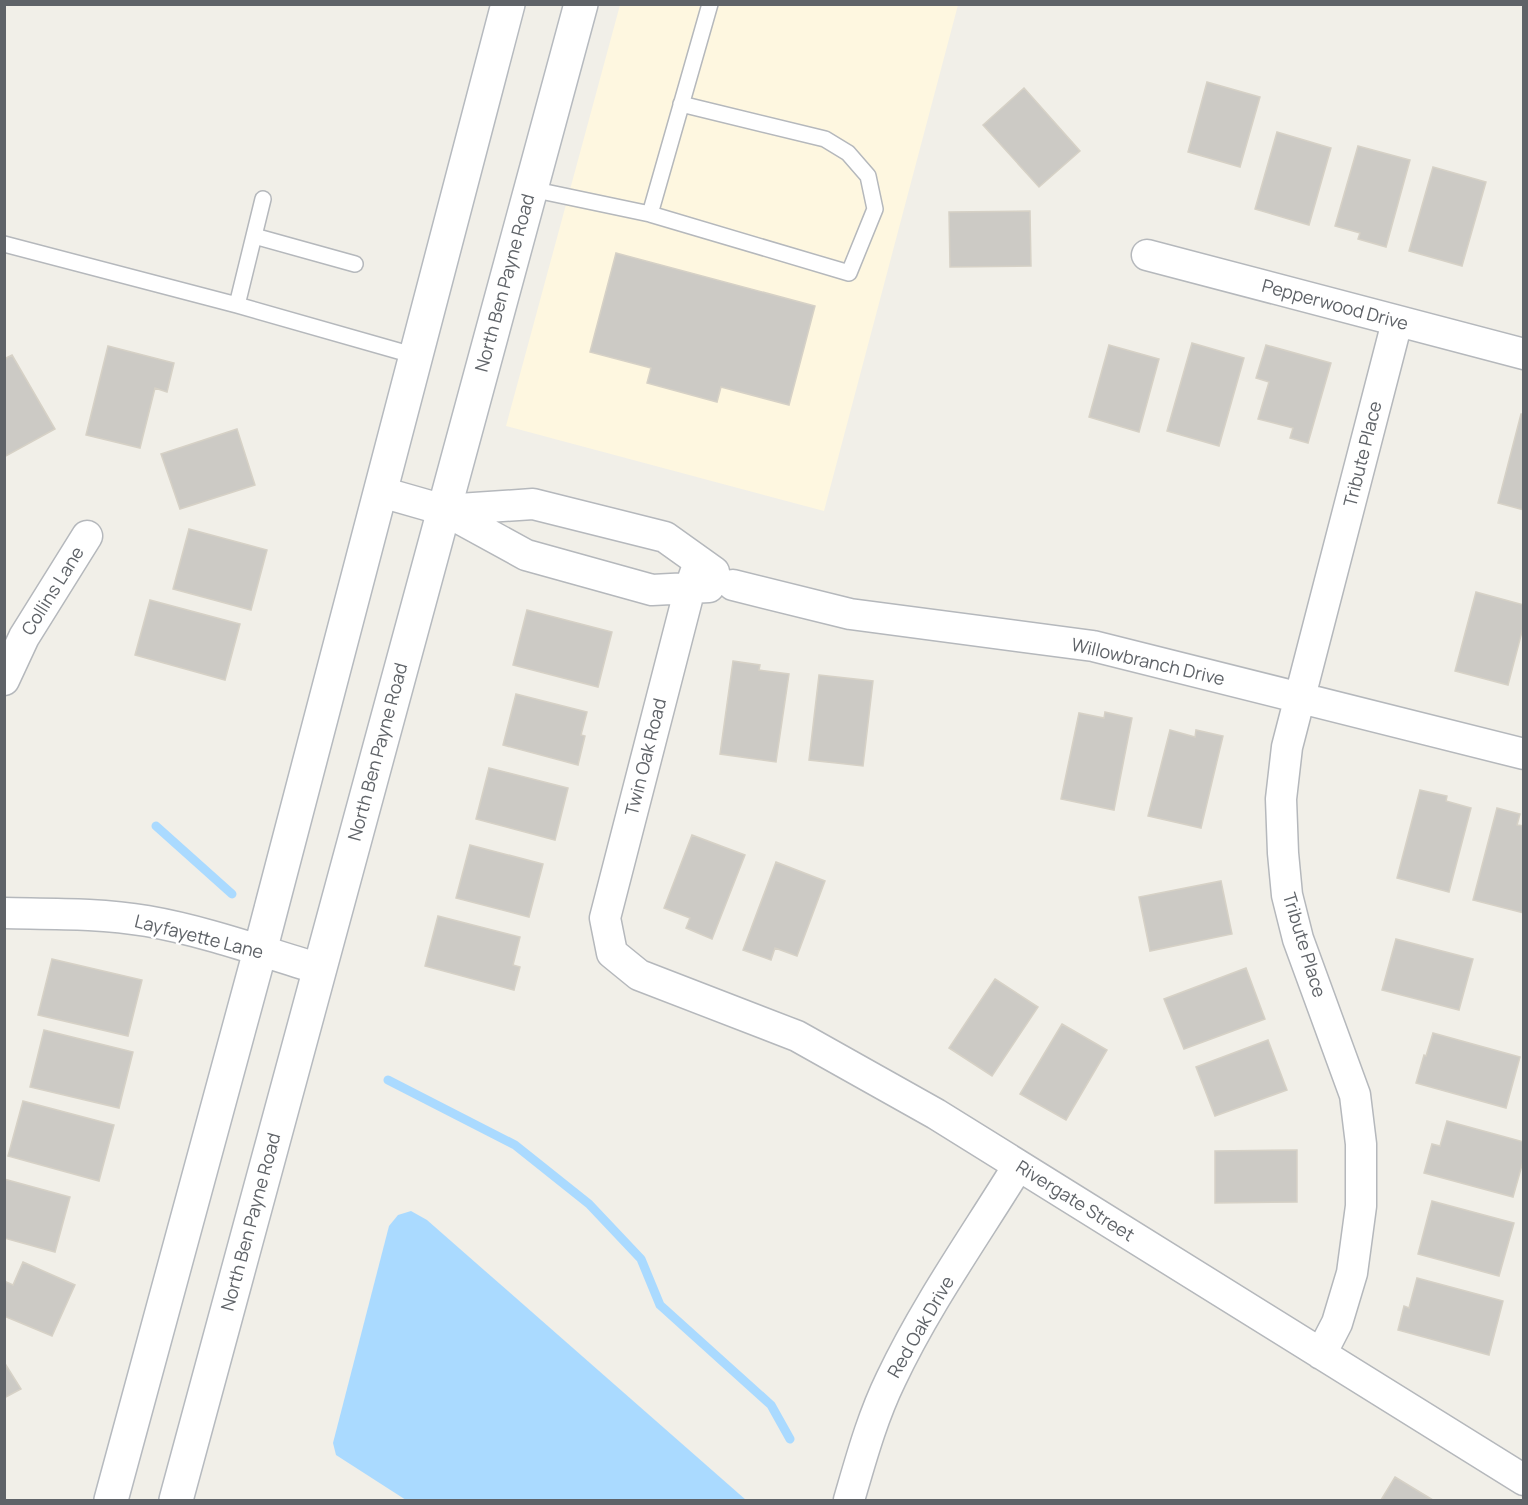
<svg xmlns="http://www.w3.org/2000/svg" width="1528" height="1505" font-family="Manrope,sans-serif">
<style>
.commercial{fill:#fef7e0}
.water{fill:#aadaff}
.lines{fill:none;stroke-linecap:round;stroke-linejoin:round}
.stream{stroke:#aadaff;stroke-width:9}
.building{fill:#cccac5;stroke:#d6d1c6;stroke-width:1.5}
.lane-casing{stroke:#b5b8bc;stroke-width:18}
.street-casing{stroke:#b5b8bc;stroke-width:33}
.secondary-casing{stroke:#b6babf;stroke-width:36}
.lane{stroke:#fff;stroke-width:15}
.street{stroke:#fff;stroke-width:30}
.secondary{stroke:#fff;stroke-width:33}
.labels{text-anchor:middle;stroke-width:5;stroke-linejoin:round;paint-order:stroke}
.street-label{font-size:18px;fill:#5f6368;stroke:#fff}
</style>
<rect width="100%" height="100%" fill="#f1efe8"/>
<path class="commercial" d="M620,5H958L824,511L506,426Z"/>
<path class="water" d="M411,1211L427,1220L746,1500H406L336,1455L333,1443L389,1226L398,1215Z"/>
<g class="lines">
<path class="stream" d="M156,826L232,894
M388,1080L515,1145L589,1204L641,1259L660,1305L771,1405L790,1439"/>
</g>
<path class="building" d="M1207,82L1260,97L1240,167L1188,152Z
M1024,88L1080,151L1039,187L983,125Z
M1277,132L1331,148L1309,225L1255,209Z
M1358,146L1410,160L1386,247L1358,239L1360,233L1335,226Z
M1433,167L1486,182L1462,266L1409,251Z
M1030,211L1031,266L950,267L949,212Z
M616,253L815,306L789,405L721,387L717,402L647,383L651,368L590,352Z
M1192,343L1244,358L1219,446L1167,431Z
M1109,345L1159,359L1139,432L1089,417Z
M1266,345L1331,363L1308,443L1290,438L1293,428L1258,419L1269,382L1256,378Z
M108,346L174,363L167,392L155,388L140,448L86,435Z
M12,355L55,429L4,457V359Z
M1521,414H1524V510L1498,503Z
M237,429L255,485L180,509L161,454Z
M189,529L267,550L251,610L173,589Z
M1476,592L1524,605V624L1508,685L1455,671Z
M150,600L240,624L225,680L135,655Z
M527,610L612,632L598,687L513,665Z
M733,661L760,665L759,670L789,674L776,762L720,754Z
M819,675L873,681L863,766L809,760Z
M516,694L587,712L581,735L585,736L578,765L503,745Z
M1105,712L1132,718L1114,810L1061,799L1079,713L1104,718Z
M1170,730L1195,737L1196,730L1223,736L1201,828L1148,816Z
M489,768L568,788L555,840L476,819Z
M1420,790L1447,796L1446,801L1471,808L1449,892L1397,878Z
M1497,808L1520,814L1517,825L1524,826V913L1473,900Z
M692,835L745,855L712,939L686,928L690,918L664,908Z
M470,845L543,864L529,917L456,898Z
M776,862L825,881L797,956L775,948L771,960L743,950Z
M1221,881L1232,934L1150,951L1139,897Z
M438,916L520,937L513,965L520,967L514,990L425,966Z
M1396,939L1473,959L1459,1010L1382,990Z
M52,959L142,980L128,1036L38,1015Z
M1246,968L1265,1019L1184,1049L1164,999Z
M995,979L1038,1007L992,1076L949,1048Z
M1062,1024L1107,1050L1066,1120L1020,1094Z
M44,1030L133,1052L119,1108L30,1087Z
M1433,1033L1520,1057L1506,1108L1416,1083L1424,1055L1426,1056Z
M1268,1040L1287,1090L1215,1116L1196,1067Z
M23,1101L114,1125L99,1181L8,1156Z
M1447,1121L1524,1142V1158L1513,1197L1424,1173L1432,1144L1440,1146Z
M1297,1150V1202L1215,1203V1151Z
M4,1179L70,1197L55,1252L4,1238Z
M1432,1201L1514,1223L1499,1276L1418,1254Z
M23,1262L75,1285L52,1336L4,1316V1281L13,1285Z
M1417,1278L1503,1301L1489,1355L1398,1330L1404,1306L1409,1308Z
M4,1362L21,1389L4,1398Z
M1395,1477L1433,1500H1381Z"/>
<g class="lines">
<defs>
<path id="lane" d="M681,104L825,139L848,153L868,176L875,209L849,273L650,214L710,4
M531,189L650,214
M254,236L355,264
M4,244L237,305L416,356
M237,305L263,199"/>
<path id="street" d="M1147,255L1524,354
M381,492L444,510L526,555L652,590L709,587
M444,510L533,504L665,537L714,572
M699,562L690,588L605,918L612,953L639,975L797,1036L936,1114L1524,1480
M733,585L850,614L1093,646L1524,754
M4,680L24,637L87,536
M4,913C52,914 100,913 147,921C205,931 263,952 320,969
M1321,1354L1337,1323L1352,1273L1361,1206V1144L1355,1095L1298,939L1287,895L1283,853L1281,799L1287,747L1397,322
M849,1500C861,1459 872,1418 891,1379C926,1305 975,1236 1018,1166"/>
<path id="secondary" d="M111,1500L260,951L508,4
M176,1500L581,4"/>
</defs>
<use href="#lane" class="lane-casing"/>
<use href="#street" class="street-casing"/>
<use href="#secondary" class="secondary-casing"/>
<use href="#lane" class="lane"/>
<use href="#street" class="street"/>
<use href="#secondary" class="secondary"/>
</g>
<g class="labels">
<g class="street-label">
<text transform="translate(505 283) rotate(-75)" y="6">North Ben Payne Road</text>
<text transform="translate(1335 305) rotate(15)" y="6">Pepperwood Drive</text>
<text transform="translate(1363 454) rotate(-76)" y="6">Tribute Place</text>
<text transform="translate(53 591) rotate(-58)" y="6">Collins Lane</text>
<text transform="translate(1148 662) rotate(13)" y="6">Willowbranch Drive</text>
<text transform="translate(378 752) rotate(-75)" y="6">North Ben Payne Road</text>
<text transform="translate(646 757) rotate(-76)" y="6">Twin Oak Road</text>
<text transform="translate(199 937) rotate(14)" y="6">Layfayette Lane</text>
<text transform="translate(1304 945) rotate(73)" y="6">Tribute Place</text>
<text transform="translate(1075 1201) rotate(32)" y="6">Rivergate Street</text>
<text transform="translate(251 1222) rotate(-75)" y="6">North Ben Payne Road</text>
<text transform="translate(921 1327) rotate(-60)" y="6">Red Oak Drive</text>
</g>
</g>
<rect width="1528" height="1505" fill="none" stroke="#5f6368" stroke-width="12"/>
</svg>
